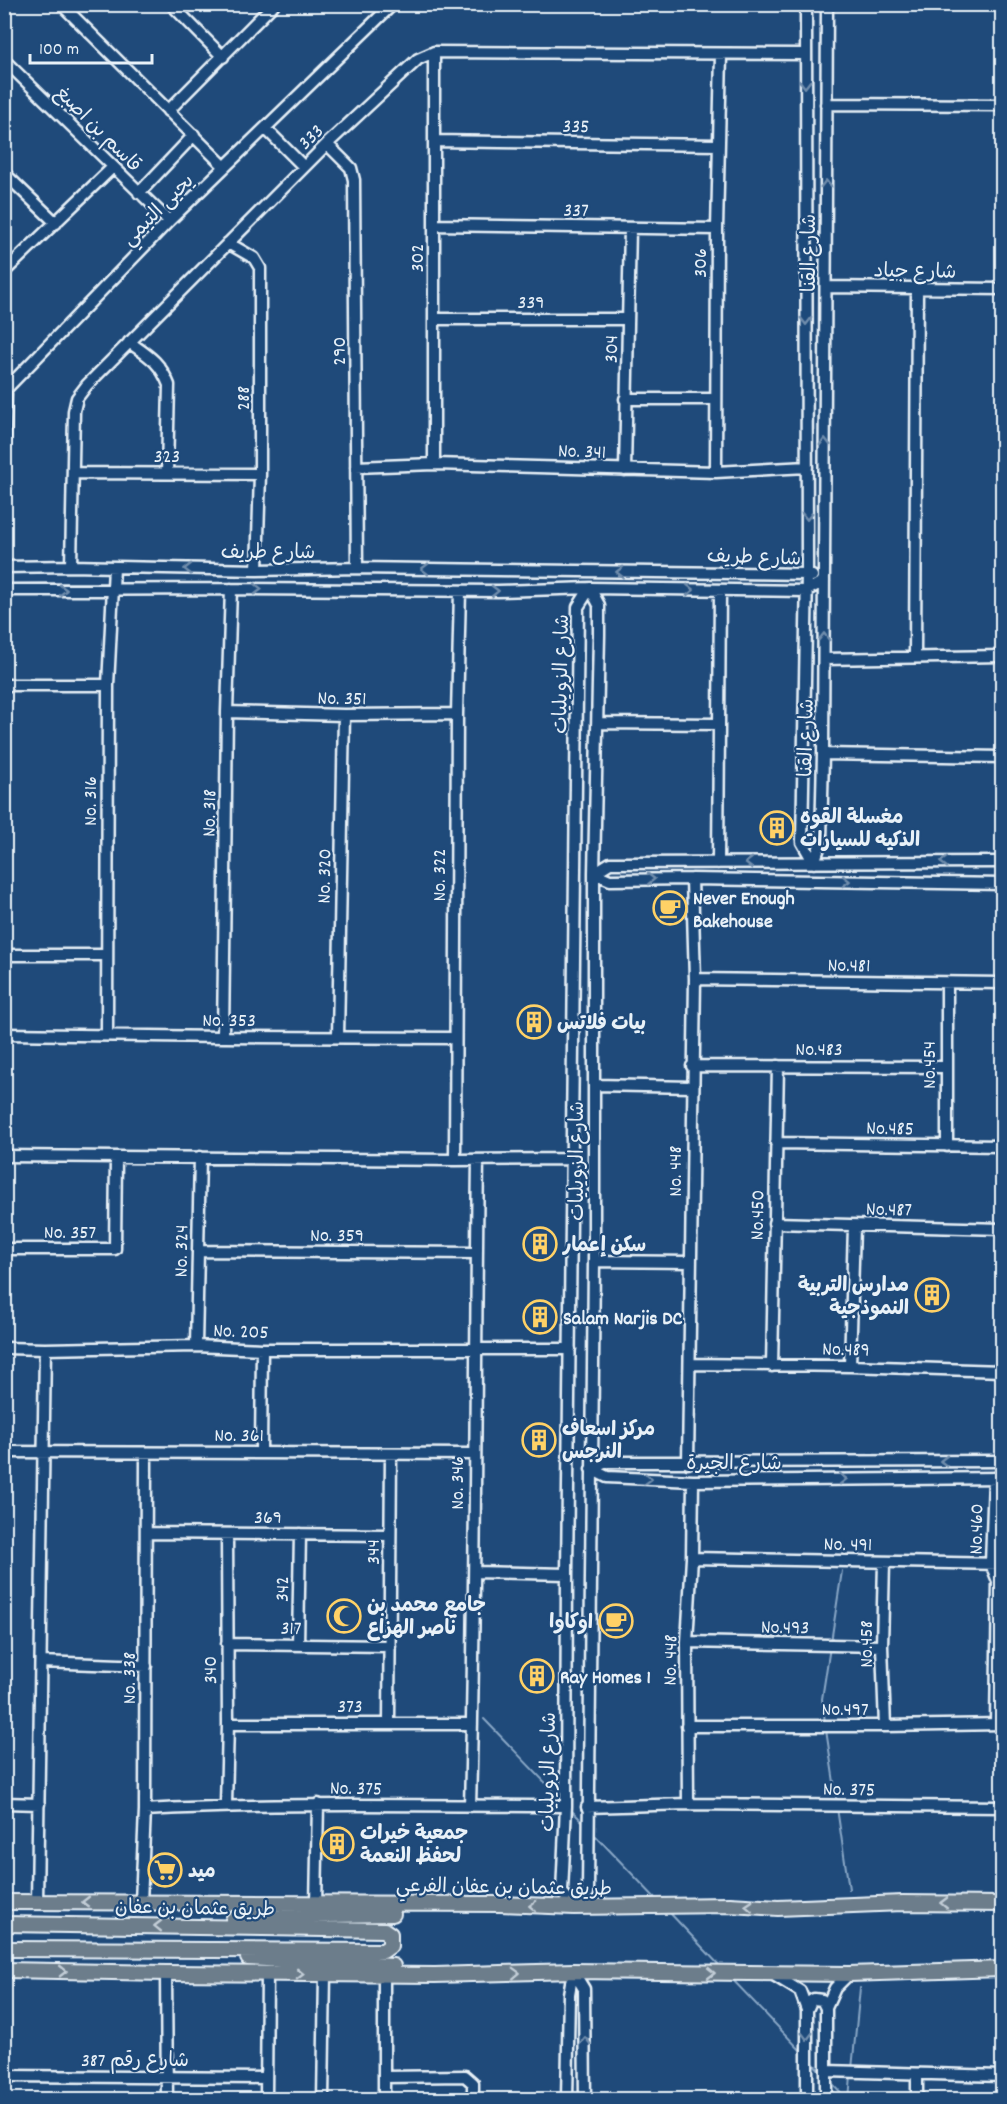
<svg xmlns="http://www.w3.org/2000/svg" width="1007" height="2104" font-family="Dekko,'Playpen Sans Arabic',sans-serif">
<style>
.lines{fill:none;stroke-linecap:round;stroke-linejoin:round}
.stream{stroke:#89a7c6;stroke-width:2}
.minor-casing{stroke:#e8f1f8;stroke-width:15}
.major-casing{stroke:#e8f1f8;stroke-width:18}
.minor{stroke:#1f4a7a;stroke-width:10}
.major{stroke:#6c7d8b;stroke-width:14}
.oneway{stroke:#6f8dac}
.oneway2{stroke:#c3ced7}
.labels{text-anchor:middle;stroke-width:4.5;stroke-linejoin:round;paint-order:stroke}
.street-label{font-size:20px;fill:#e8f1f8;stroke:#1f4a7a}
.poi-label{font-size:20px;font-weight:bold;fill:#e8f1f8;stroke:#1f4a7a;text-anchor:start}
</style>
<rect width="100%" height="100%" fill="#1f4a7a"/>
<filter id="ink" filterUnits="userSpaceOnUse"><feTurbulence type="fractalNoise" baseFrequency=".0167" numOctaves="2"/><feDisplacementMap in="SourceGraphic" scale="12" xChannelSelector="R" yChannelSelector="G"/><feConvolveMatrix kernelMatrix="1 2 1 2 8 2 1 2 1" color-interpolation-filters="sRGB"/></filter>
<g filter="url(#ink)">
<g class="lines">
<path class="stream" d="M831,1642L842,1571
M484,1719L561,1799
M825,1722L822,1699L830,1647
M826,1730L837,1802
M569,1808L584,1823
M837,1808L849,1889
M592,1832L658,1901
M669,1912L721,1967
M731,1978L804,2054
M812,2062L822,2073
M852,2069L860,1988
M831,2082L848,2100
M849,2100L851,2075"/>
<defs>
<path id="minor" d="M61,4L225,167
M171,4L223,57
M806,4L807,574L802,842L814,863
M434,52V464
M4,60L169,221
M826,104L1002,105
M168,111L274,4
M266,129L304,167
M434,141L718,145
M327,144L351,168L354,180L357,568
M4,173L56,223
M139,193L194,135
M434,225L717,229
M228,243L254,258L260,268V474L257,570
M4,272L113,167
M826,287L1002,289
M434,319H628
M129,342C149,356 160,362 169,385L167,473
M625,399H716
M4,467L6,389L169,221L393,4
M356,467L434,464L716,472L807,467
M625,470L630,228
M716,472L717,229L721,55
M74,473L260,474
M71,566L74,411L77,398L87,385L327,144L418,59L434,52L805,54
M4,567L71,566L257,570L357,568L807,574L812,576
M590,588L599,605V635L594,873V1261L588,1893L574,1907L562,1892L566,1806L567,1574L578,607Z
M4,590L231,589L498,591L590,588L806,591L824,581
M915,657L917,288
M824,659L1002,656
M4,685H108
M227,712L344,715L457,714
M597,723L719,724
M823,754L1002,757
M718,863L720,591
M814,863L821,842L823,754L827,4
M594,873L610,863L1002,862
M594,873L610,880L692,879L1002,884
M4,955H107
M695,979L1002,983
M4,1034L223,1037L454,1038
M107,1034L108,685L114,568
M223,1037L227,712L231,589
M338,1037L344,715
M692,1066L946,1067
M595,1085L692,1087
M776,1143L1002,1146
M947,1146V984
M4,1156L455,1160L571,1159
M455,1160L457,714L460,591
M774,1223L1002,1229
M4,1249H115L116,1157
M198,1251L476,1253
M594,1261L691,1262
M196,1346L200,1157
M4,1348L45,1349L196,1346L262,1349H570
M690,1364L850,1366L1002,1371
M772,1366L778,1066
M850,1366L854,1226
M4,1452L474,1454
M261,1452L262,1349
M688,1463L695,979L692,879
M591,1469L607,1477L693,1481L1002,1478
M591,1469L607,1462L1002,1461
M994,1478L991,1564L998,1581L996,1724
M146,1533L390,1535
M692,1558L1002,1564
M884,1562L882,1646L885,1726
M475,1572L567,1574
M687,1642L882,1646
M227,1644L390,1646
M298,1645L300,1534
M41,1662L146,1666
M389,1723L391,1454
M228,1724H472
M687,1726H885L1002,1724
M4,1803L39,1804
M688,1804L687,1642L692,1558L693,1481
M226,1805L228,1724L227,1534
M470,1806C476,1591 475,1375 478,1160
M587,1807L688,1804L1002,1807
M145,1810C286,1802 426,1806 566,1806
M141,1902L145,1810L146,1453
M37,1903L45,1349
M316,1905L318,1804
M573,1971L584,1989L585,2100
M166,1973L167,2100
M772,1974L800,1991L807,2010V2100
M807,2010L811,2001L814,1999L822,2000L826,2008
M826,2071L1002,2076
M4,2076L266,2078
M384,2077L465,2076L473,2083V2100
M266,2100L267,1974
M323,2100L325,1974
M384,2100V1975
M567,2100L569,1994L573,1971
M826,2100V2008L835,1988L849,1974
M917,2100V2074"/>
<path id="major" d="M4,1902L500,1904L574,1907L730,1905L778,1908L903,1903L1002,1904
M233,1920L263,1916L393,1914
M4,1924L384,1930L390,1934V1946L383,1951L4,1949
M248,1958L393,1966
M4,1970L166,1973L435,1975L573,1971L849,1974L1002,1969"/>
</defs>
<use href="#minor" class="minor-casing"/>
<use href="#major" class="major-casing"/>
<use href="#minor" class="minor"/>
<use href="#major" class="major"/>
</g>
<defs><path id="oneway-chevron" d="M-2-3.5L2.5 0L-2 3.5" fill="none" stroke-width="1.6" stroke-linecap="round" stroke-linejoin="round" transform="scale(1.5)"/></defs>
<g class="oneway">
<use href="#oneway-chevron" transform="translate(805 84) rotate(90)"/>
<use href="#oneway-chevron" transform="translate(826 184) rotate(-90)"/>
<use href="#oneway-chevron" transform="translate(806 321) rotate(90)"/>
<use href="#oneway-chevron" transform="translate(825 442) rotate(-90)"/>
<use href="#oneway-chevron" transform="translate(807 516) rotate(90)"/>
<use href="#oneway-chevron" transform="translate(188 569) rotate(-179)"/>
<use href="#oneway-chevron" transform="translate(425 569) rotate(-179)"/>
<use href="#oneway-chevron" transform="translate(620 572) rotate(-179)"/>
<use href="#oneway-chevron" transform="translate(258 589) rotate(1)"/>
<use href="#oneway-chevron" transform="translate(63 590)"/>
<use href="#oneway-chevron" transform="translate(690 590) rotate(1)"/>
<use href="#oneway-chevron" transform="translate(495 591) rotate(-1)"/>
<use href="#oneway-chevron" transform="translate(824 637) rotate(-90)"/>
<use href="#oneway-chevron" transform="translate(944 862) rotate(180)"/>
<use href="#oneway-chevron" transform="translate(749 863) rotate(180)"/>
<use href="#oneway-chevron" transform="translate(651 879) rotate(-1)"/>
<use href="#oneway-chevron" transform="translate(846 881) rotate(1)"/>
<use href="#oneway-chevron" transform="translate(944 1461) rotate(180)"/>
<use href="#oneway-chevron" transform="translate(648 1479) rotate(2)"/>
<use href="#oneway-chevron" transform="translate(843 1479) rotate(-1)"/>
<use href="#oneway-chevron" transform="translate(807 2036) rotate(90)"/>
<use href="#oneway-chevron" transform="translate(585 2041) rotate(-90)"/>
</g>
<g class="oneway2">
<use href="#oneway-chevron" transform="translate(86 1902) rotate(180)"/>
<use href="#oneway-chevron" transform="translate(944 1903) rotate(-179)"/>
<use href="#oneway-chevron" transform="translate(533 1906) rotate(-178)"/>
<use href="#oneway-chevron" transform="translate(749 1906) rotate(-177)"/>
<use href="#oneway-chevron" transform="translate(158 1926) rotate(-179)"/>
<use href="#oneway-chevron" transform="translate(63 1971) rotate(1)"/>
<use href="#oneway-chevron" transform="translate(516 1973) rotate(-2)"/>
<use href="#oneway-chevron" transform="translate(711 1973) rotate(1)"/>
<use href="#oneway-chevron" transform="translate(300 1974) rotate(1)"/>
</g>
</g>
<defs>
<symbol id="building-ring" viewBox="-11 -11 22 22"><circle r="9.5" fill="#1f4a7a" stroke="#ffd166" stroke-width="1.5"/><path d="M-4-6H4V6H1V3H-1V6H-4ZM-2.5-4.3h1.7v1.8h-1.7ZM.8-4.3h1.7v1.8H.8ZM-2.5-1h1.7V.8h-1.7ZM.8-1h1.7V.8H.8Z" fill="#ffd166"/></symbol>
<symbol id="cafe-ring" viewBox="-11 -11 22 22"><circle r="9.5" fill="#1f4a7a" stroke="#ffd166" stroke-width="1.5"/><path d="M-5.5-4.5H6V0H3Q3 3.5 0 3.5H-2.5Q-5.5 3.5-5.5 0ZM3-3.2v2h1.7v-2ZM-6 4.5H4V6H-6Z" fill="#ffd166"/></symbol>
<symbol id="mosque-ring" viewBox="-11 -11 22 22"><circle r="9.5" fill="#1f4a7a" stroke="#ffd166" stroke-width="1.5"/><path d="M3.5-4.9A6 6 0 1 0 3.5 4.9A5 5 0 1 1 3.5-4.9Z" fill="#ffd166"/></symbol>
<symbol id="supermarket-ring" viewBox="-11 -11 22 22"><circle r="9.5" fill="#1f4a7a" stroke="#ffd166" stroke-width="1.5"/><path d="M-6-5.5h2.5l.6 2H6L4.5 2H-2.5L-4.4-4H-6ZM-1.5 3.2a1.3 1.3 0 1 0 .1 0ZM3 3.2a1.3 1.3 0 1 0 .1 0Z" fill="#ffd166"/></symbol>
</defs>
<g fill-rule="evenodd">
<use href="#building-ring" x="758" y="809" width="38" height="38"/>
<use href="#cafe-ring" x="651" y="889" width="38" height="38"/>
<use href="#building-ring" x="515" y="1003" width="38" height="38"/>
<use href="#building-ring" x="521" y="1225" width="38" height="38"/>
<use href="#building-ring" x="913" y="1276" width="38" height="38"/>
<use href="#building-ring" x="521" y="1298" width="38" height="38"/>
<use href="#building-ring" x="520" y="1421" width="38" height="38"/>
<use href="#mosque-ring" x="325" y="1597" width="38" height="38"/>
<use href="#cafe-ring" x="597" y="1602" width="38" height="38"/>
<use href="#building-ring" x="518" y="1657" width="38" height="38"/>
<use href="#building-ring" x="318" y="1825" width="38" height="38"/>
<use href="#supermarket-ring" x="146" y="1851" width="38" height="38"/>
</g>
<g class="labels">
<g class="street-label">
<text transform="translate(576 125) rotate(1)" y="7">335</text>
<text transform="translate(99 128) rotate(45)" y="7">قاسم بن اصبغ</text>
<text transform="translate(310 136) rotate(-44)" y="7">333</text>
<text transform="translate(157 209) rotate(-45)" y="7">يحيى التيمي</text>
<text transform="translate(576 209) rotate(1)" y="7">337</text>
<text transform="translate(808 253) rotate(-90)" y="7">شارع القنا</text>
<text transform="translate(416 258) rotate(-90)" y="7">302</text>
<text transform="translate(699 263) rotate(-90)" y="7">306</text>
<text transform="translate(915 270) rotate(1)" y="7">شارع جياد</text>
<text x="531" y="308">339</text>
<text transform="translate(610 349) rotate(-89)" y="7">304</text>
<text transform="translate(338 351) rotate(-90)" y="7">290</text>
<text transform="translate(242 398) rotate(-90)" y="7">288</text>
<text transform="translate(582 450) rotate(2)" y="7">No. 341</text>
<text x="167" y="462">323</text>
<text x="268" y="558">شارع طريف</text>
<text transform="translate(754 556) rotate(2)" y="7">شارع طريف</text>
<text transform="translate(560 674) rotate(-89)" y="7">شارع الزويليات</text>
<text transform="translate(342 697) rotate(1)" y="7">No. 351</text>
<text transform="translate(805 738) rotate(-89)" y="7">شارع القنا</text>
<text transform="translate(89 801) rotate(-90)" y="7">No. 316</text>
<text transform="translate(208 813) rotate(-89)" y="7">No. 318</text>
<text transform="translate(438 875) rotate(-90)" y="7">No. 322</text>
<text transform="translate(323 876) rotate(-89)" y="7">No. 320</text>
<text transform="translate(849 964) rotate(1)" y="7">No.481</text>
<text x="229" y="1026">No. 353</text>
<text x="819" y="1055">No.483</text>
<text transform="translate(928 1065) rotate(-90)" y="7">No.454</text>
<text transform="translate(890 1127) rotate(1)" y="7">No.485</text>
<text transform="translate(576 1161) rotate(-90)" y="7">شارع الزويليات</text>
<text transform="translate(674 1171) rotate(-90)" y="7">No. 448</text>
<text transform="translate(889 1208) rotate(1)" y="7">No.487</text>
<text transform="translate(756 1215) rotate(-89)" y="7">No.450</text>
<text x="70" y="1238">No. 357</text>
<text x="337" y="1241">No. 359</text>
<text transform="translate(180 1251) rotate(-89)" y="7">No. 324</text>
<text transform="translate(241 1330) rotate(2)" y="7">No. 205</text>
<text transform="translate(846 1348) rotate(1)" y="7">No.489</text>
<text x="239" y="1441">No. 361</text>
<text x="734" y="1469">شارع الجيرة</text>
<text transform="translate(456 1483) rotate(-90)" y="7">No. 346</text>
<text x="268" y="1523">369</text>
<text transform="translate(975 1529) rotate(-89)" y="7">No.460</text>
<text transform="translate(848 1543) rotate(1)" y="7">No. 491</text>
<text transform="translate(372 1552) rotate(-90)" y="7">344</text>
<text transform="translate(281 1589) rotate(-89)" y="7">342</text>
<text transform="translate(785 1626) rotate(1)" y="7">No.493</text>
<text transform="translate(291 1627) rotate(1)" y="7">317</text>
<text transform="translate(865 1644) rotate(-90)" y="7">No.458</text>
<text transform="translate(669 1660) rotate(-89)" y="7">No. 448</text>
<text transform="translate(209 1670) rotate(-91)" y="7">340</text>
<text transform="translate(128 1678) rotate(-90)" y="7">No. 338</text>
<text x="350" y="1712">373</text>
<text x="845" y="1715">No.497</text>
<text transform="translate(547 1772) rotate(-89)" y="7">شارع الزويليات</text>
<text transform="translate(356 1787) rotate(1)" y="7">No. 375</text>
<text transform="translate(849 1788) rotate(1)" y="7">No. 375</text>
<text transform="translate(504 1886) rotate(1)" y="7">طريق عثمان بن عفان الفرعي</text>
<text transform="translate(195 1907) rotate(1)" y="7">طريق عثمان بن عفان</text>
<text x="135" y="2066">شارع رقم 387</text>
</g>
<g class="poi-label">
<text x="800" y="823">مغسلة القوه<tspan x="800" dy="23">الذكيه للسيارات</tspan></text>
<text x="693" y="904">Never Enough<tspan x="693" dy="23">Bakehouse</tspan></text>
<text x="557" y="1029">بيات فلاتس</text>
<text x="563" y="1251">سكن إعمار</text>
<text x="909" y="1291" text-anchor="end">مدارس التربية<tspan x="909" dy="23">النموذجية</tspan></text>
<text x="563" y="1324">Salam Narjis DC</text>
<text x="562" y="1435">مركز اسعاف<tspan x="562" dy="23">النرجس</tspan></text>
<text x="367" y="1611">جامع محمد بن<tspan x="367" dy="23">ناصر الهزاع</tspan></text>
<text x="593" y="1628" text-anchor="end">اوكاوا</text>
<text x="560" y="1683">Ray Homes 1</text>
<text x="360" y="1839">جمعية خيرات<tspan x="360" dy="23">لحفظ النعمة</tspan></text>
<text x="188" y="1877">ميد</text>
</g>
</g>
<rect width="1007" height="2104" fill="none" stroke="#1f4a7a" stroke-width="24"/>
<rect x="12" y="12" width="983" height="2080" fill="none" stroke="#e8f1f8" stroke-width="2" filter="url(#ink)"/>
<path d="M30 54v9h122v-9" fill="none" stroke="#e8f1f8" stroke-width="3"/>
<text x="39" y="54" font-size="18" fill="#e8f1f8" stroke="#1f4a7a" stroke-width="4.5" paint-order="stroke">100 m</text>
</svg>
